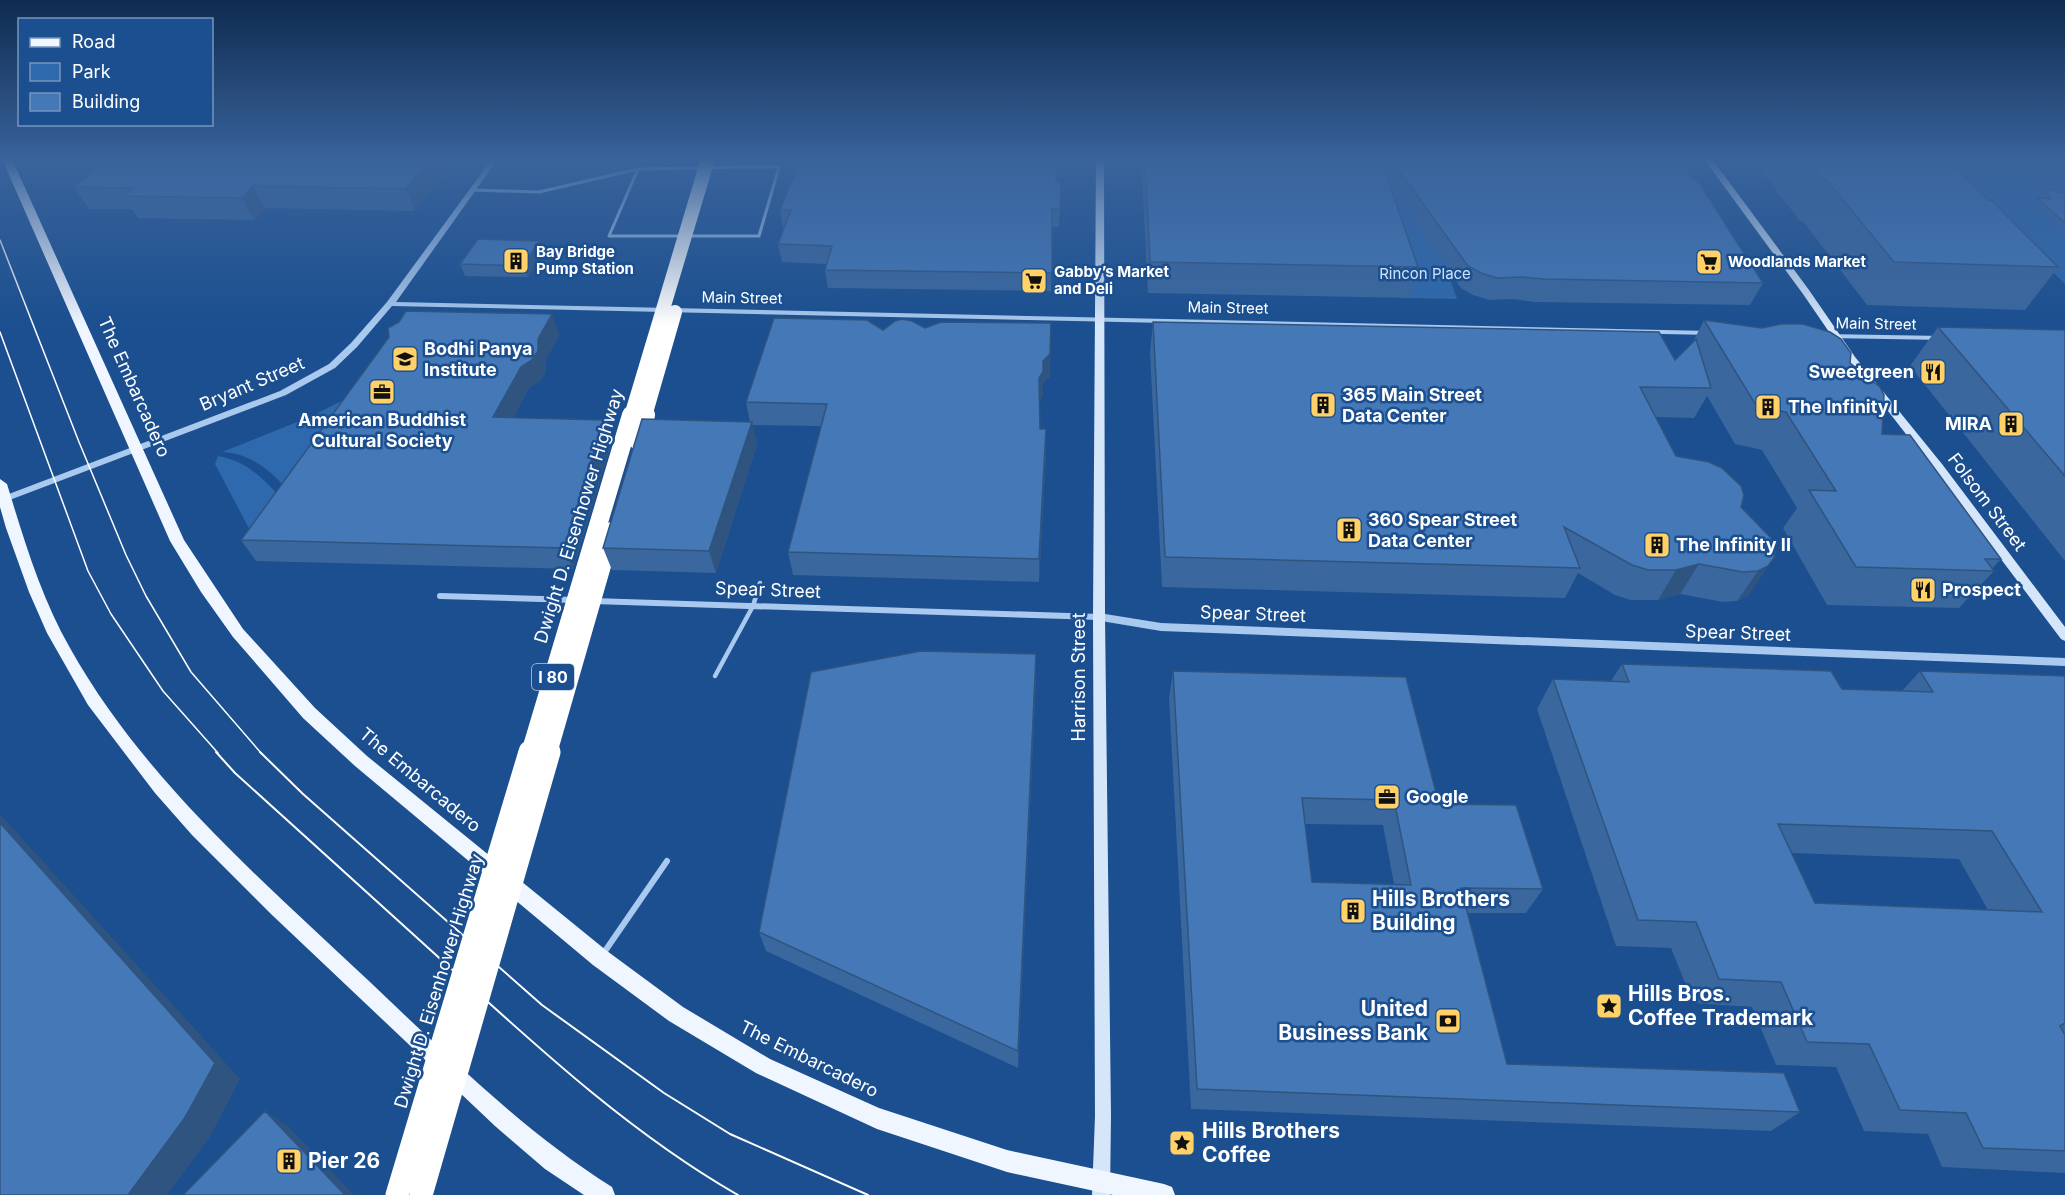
<svg xmlns="http://www.w3.org/2000/svg" width="2065" height="1195" font-family="Inter,sans-serif">
<style>
.green{fill:#2e69ad}
.lines{fill:none;stroke-linecap:round;stroke-linejoin:round}
.service-far2{stroke:#a9c9ee;stroke-width:3}
.service-far1{stroke:#a9c9ee;stroke-width:4.5}
.service{stroke:#a9c9ee;stroke-width:6}
.minor{stroke:#a9c9ee;stroke-width:6}
.tertiary{fill:#a9c9ee;fill-rule:evenodd}
.secondary{fill:#d6e6fa;fill-rule:evenodd}
.primary{fill:#f0f6ff;fill-rule:evenodd}
.tram-far1{stroke:#fff;stroke-width:1.5}
.tram{stroke:#fff;stroke-width:2}
.motorway-bridge-far2{stroke:#fff;stroke-width:14}
.motorway-bridge-far1{stroke:#fff;stroke-width:18}
.motorway-bridge{stroke:#fff;stroke-width:23}
.wall{fill:#3a679d;fill-rule:evenodd}
.shaded-wall{fill:#305480}
.building{fill:#4478b7;stroke:#305480;stroke-width:1.5;fill-rule:evenodd}
.labels{text-anchor:middle;stroke-width:5;stroke-linejoin:round;paint-order:stroke}
.far-poi-label{font-size:15px;font-weight:bold;fill:#fff;stroke:#1b4f8f;text-anchor:start}
.far-park-label{font-size:15px;fill:#cfe3fa;stroke:#1b4f8f}
.far-street-label{font-size:15px;fill:#fff;stroke:#1b4f8f}
.shield{fill:#1b4f8f;stroke:#bbcadd;stroke-width:1.5}
.shield-label{font-size:16px;font-weight:bold;fill:#fff}
.poi-label{font-size:18px;font-weight:bold;fill:#fff;stroke:#1b4f8f;text-anchor:start}
.street-label{font-size:18px;fill:#fff;stroke:#1b4f8f}
.near-poi-label{font-size:21px;font-weight:bold;fill:#fff;stroke:#1b4f8f;text-anchor:start}
</style>
<rect width="100%" height="100%" fill="#1b4f8f"/>
<path class="green" d="M1364,159H1408L1457,299L1410,298Z
M1942,162L2065,165V284Z
M357,393L288,491C271,470 249,453 222,452L312,416Z
M218,456C247,461 263,478 282,499L254,538L215,464Z"/>
<g class="lines">
<path class="service-far2" d="M750,167H779L759,236H609L638,169Z
M472,190L539,192L638,169"/>
<path class="service-far1" d="M715,676L753,606L760,583"/>
<path class="service" d="M603,954L667,861"/>
<path class="minor" d="M440,596L574,600
M593,601L1099,617"/>
<path class="tertiary" d="M492,159H498L396,302L1710,331L1714,333L1710,335L392,306L357,347L335,368L286,395L7,501H1V497L280,391L329,364L351,343L387,302Z
M1824,334L1944,336L1948,338L1944,340L1827,338H1824Z
M1099,613L1161,623L2065,658V666L1161,631L1095,620L1094,617L1095,614Z"/>
<path class="secondary" d="M1096,159H1104L1105,617L1111,1116L1110,1195H1092L1095,1116L1093,617Z
M1704,159H1712L1809,290L1855,357L1942,464L2065,627V641L2061,639L1934,470L1849,361L1803,294Z"/>
<path class="primary" d="M2,159H12L184,540L243,629L315,708L367,756L607,951L683,1007L770,1059L879,1108L1007,1150L1164,1184L1172,1187L1175,1195H1113L1007,1172L877,1129L756,1073L669,1021L593,965L355,766L303,718L233,637L201,592L170,541Z
M0,479L7,484C24,540 41,597 70,648C144,780 261,879 370,982C447,1055 522,1130 612,1187L615,1195H584L545,1169L495,1126L271,914L192,835L155,793L88,705L47,633L29,592L6,528L0,507Z"/>
<path class="tram-far1" d="M0,240L79,442L126,555L146,596L191,672L261,753
M0,332L88,571L111,614L163,691L218,753"/>
<path class="tram" d="M216,752L235,773C309,840 383,907 457,974C545,1054 635,1136 738,1195
M260,752L303,794L542,1005L664,1093L730,1134L868,1195"/>
<path class="motorway-bridge-far2" d="M631,416L708,159
M645,416L675,312"/>
<path class="motorway-bridge-far1" d="M638,441L646,415
M530,753L631,415
M548,753L612,531"/>
<path class="motorway-bridge" d="M397,1195L530,752
M421,1195L549,752"/>
</g>
<path class="wall" d="M108,159H456L415,211L265,208L254,220L138,218L132,209H89L74,187Z
M801,159H1058L1057,182H1061L1059,227H1052L1051,291L828,288L825,270L827,264L782,262L778,244L785,228H783L780,210Z
M1141,159H1678L1763,283L1750,305L1535,302L1513,299L1489,300L1473,295L1461,288L1391,187L1418,267L1410,298L1148,293Z
M1759,159H1947L2058,267L2025,310L1867,305L1803,221H1800L1756,164Z
M2051,159H2065V171Z
M2045,189L2065,193V233L2033,204L2037,198L2043,199L2041,194Z
M543,252L528,277L465,276L460,264Z
M1704,320L1850,363L1882,434L2001,559L1992,569L1994,571L1959,608L1827,605L1783,528L1797,508L1762,450L1735,444L1707,396L1694,418L1656,417L1676,456L1741,507L1772,539L1753,588L1748,596L1737,601L1723,602L1680,594L1658,600H1630L1615,595L1578,573L1565,598L1162,587L1150,352L1153,322L1675,360L1692,344Z
M941,322L1050,376L1043,383V395L1040,400V429L1046,452L1039,582L793,575L788,552L821,426L752,425L757,444L716,573L612,570L603,548L750,422L746,402L883,330L925,328Z
M1938,327L2065,330V561L1910,366Z
M559,335L546,359V372L540,381L529,388L513,418L612,441L573,569L256,561L241,540L389,337Z
M1622,664L1842,689L1902,691L1920,671L2065,676V1173L1942,1167L1928,1134L1864,1131L1836,1067L1776,1065L1752,1007L1693,1003L1671,948L1616,946L1537,709L1553,679L1611,681ZM1792,853L1959,859L1988,910L1815,903Z
M1173,671L1439,804L1543,889L1526,913H1468L1507,1064L1800,1112L1771,1131L1191,1109L1169,698ZM1305,824L1383,825L1394,884L1312,882Z
M1036,677L1018,1068L766,951L759,932Z"/>
<path class="shaded-wall" d="M430,159H456L415,211L406,189Z
M253,186L265,208L254,220L242,198Z
M539,241L543,252L528,277L523,266Z
M552,314L559,335L546,359V372L540,381L529,388L503,438L493,417Z
M1051,323L1050,376L1043,383V361Z
M1043,372V395L1039,401V378Z
M604,420L612,441L573,569L564,548Z
M752,422L757,444L716,573L709,551Z
M1046,429V452L1039,582V559Z
M1774,558L1748,596L1737,601L1758,571Z
M1699,564L1680,594L1658,600L1676,570Z
M1036,654V677L1018,1068V1051Z
M0,814L240,1079L211,1135L167,1195H128L0,823Z
M265,1111L289,1127L354,1195H345Z"/>
<path class="building" d="M108,159H430L406,189L253,186L242,198L124,196L133,188L74,187Z
M801,159H1057L1056,182H1061L1060,209H1052V273L825,270L832,246L778,244L791,210H780Z
M1145,159H1381L1418,267L1150,262Z
M1391,159H1678L1688,167L1689,176L1699,183L1763,283L1544,279L1522,277L1497,278L1481,273L1468,266Z
M1807,159H1947L1988,200H1991L2058,267L1894,262L1826,179H1823Z
M2045,189L2065,193V223L2037,198L2051,199Z
M478,239L539,241L523,266L460,264Z
M406,311L552,314L538,339V351L532,360L521,367L493,417L604,420L564,548L241,540L389,337L388,328L399,322Z
M774,318L867,320L883,330L895,321L902,319L912,321L925,328L941,322L1051,323L1050,354L1043,361V372L1039,378L1040,429H1046L1039,559L788,552L827,404L746,402Z
M1704,320L1762,328L1781,324H1803L1830,332L1841,339L1851,353L1850,363L1880,387L1884,395L1882,434L1910,435L2001,559H1985L1994,571L1856,567L1809,490L1836,491L1786,412L1757,407Z
M1153,322L1659,332L1675,360L1696,339L1711,388L1640,387L1676,456L1709,462L1722,468L1741,486L1744,495L1741,507L1772,539L1776,549L1774,558L1768,566L1758,571L1743,572L1699,564L1676,570H1648L1632,565L1564,527L1580,568L1165,557Z
M1938,327L2065,330V476Z
M642,419L752,422L709,551L603,548Z
M921,651L1036,654L1018,1051L759,932L811,672Z
M1622,664L1831,671L1842,689L1933,692L1920,671L2065,676V1023L2060,1026L2065,1035V1151L1983,1148L1966,1113L1900,1110L1869,1044L1807,1042L1781,982L1719,979L1696,922L1638,920L1553,679L1629,682ZM1778,824L1992,831L2042,912L1815,903Z
M1173,671L1406,677L1439,804L1516,805L1543,889L1461,888L1507,1064L1784,1073L1800,1112L1197,1089ZM1302,798L1394,800L1411,885L1312,882Z
M0,823L215,1063L184,1119L128,1195H0Z
M265,1111L345,1195H183Z"/>
<linearGradient id="sky" x2="0" y2="1"><stop stop-color="#0f2b4f"/><stop offset="0.49" stop-color="#39639b"/><stop offset="1" stop-color="#39639b" stop-opacity="0"/></linearGradient>
<rect width="2065" height="326" fill="url(#sky)"/>
<defs>
<symbol id="building-square" viewBox="-11 -11 22 22"><rect x="-9" y="-9" width="18" height="18" rx="4" fill="#ffd166" stroke="#1b4f8f"/><path d="M-4-6H4V6H1V3H-1V6H-4ZM-2.5-4.3h1.7v1.8h-1.7ZM.8-4.3h1.7v1.8H.8ZM-2.5-1h1.7V.8h-1.7ZM.8-1h1.7V.8H.8Z" fill="#111"/></symbol>
<symbol id="supermarket-square" viewBox="-11 -11 22 22"><rect x="-9" y="-9" width="18" height="18" rx="4" fill="#ffd166" stroke="#1b4f8f"/><path d="M-6-5.5h2.5l.6 2H6L4.5 2H-2.5L-4.4-4H-6ZM-1.5 3.2a1.3 1.3 0 1 0 .1 0ZM3 3.2a1.3 1.3 0 1 0 .1 0Z" fill="#111"/></symbol>
<symbol id="school-square" viewBox="-11 -11 22 22"><rect x="-9" y="-9" width="18" height="18" rx="4" fill="#ffd166" stroke="#1b4f8f"/><path d="M0-5L7-2L0 1L-7-2ZM-4 1L0 2.5L4 1V4Q0 6-4 4Z" fill="#111"/></symbol>
<symbol id="restaurant-square" viewBox="-11 -11 22 22"><rect x="-9" y="-9" width="18" height="18" rx="4" fill="#ffd166" stroke="#1b4f8f"/><path d="M-5-6h1v4h1v-4h1v4h1v-4h1v5L-1.5 .5V6h-2V.5L-5-1ZM5-6V6H3V1.5H1.5Q1.5-4 5-6Z" fill="#111"/></symbol>
<symbol id="office-square" viewBox="-11 -11 22 22"><rect x="-9" y="-9" width="18" height="18" rx="4" fill="#ffd166" stroke="#1b4f8f"/><path d="M-6-3h4V-5.5h4V-3h4V5H-6ZM-1-4.5V-3h2v-1.5ZM-6 0V1H6V0Z" fill="#111"/></symbol>
<symbol id="sight-square" viewBox="-11 -11 22 22"><rect x="-9" y="-9" width="18" height="18" rx="4" fill="#ffd166" stroke="#1b4f8f"/><path d="M0-6L1.8-2.2L6-1.7L2.9 1.2L3.7 5.4L0 3.3L-3.7 5.4L-2.9 1.2L-6-1.7L-1.8-2.2Z" fill="#111"/></symbol>
<symbol id="bank-square" viewBox="-11 -11 22 22"><rect x="-9" y="-9" width="18" height="18" rx="4" fill="#ffd166" stroke="#1b4f8f"/><path d="M-6-4H6V4H-6ZM0-2.3a2.3 2.3 0 1 0 0 4.6a2.3 2.3 0 1 0 0-4.6Z" fill="#111"/></symbol>
</defs>
<g fill-rule="evenodd">
<use href="#building-square" x="501" y="246" width="30" height="30"/>
<use href="#supermarket-square" x="1694" y="247" width="30" height="30"/>
<use href="#supermarket-square" x="1019" y="266" width="30" height="30"/>
<use href="#school-square" x="390" y="344" width="30" height="30"/>
<use href="#restaurant-square" x="1918" y="357" width="30" height="30"/>
<use href="#office-square" x="367" y="377" width="30" height="30"/>
<use href="#building-square" x="1308" y="390" width="30" height="30"/>
<use href="#building-square" x="1753" y="392" width="30" height="30"/>
<use href="#building-square" x="1996" y="409" width="30" height="30"/>
<use href="#building-square" x="1334" y="515" width="30" height="30"/>
<use href="#building-square" x="1642" y="530" width="30" height="30"/>
<use href="#restaurant-square" x="1908" y="575" width="30" height="30"/>
<use href="#office-square" x="1372" y="782" width="30" height="30"/>
<use href="#building-square" x="1338" y="896" width="30" height="30"/>
<use href="#sight-square" x="1594" y="991" width="30" height="30"/>
<use href="#bank-square" x="1433" y="1006" width="30" height="30"/>
<use href="#sight-square" x="1167" y="1128" width="30" height="30"/>
<use href="#building-square" x="274" y="1146" width="30" height="30"/>
</g>
<g class="labels">
<g class="far-poi-label">
<text x="536" y="257">Bay Bridge<tspan x="536" dy="17">Pump Station</tspan></text>
<text x="1728" y="267">Woodlands Market</text>
<text x="1054" y="277">Gabby’s Market<tspan x="1054" dy="17">and Deli</tspan></text>
</g>
<g class="far-park-label">
<text x="1425" y="279">Rincon Place</text>
</g>
<g class="far-street-label">
<text transform="translate(742 298) rotate(1)" y="5">Main Street</text>
<text transform="translate(1228 308) rotate(1)" y="5">Main Street</text>
<text transform="translate(1876 324) rotate(1)" y="5">Main Street</text>
</g>
<rect class="shield" x="532" y="664" width="42" height="26" rx="4.5"/>
<g class="shield-label">
<text x="553" y="683">I 80</text>
</g>
<g class="poi-label">
<text x="424" y="355">Bodhi Panya<tspan x="424" dy="21">Institute</tspan></text>
<text x="1914" y="378" text-anchor="end">Sweetgreen</text>
<text x="1342" y="401">365 Main Street<tspan x="1342" dy="21">Data Center</tspan></text>
<text x="1788" y="413">The Infinity I</text>
<text x="382" y="426" text-anchor="middle">American Buddhist<tspan x="382" dy="21">Cultural Society</tspan></text>
<text x="1992" y="430" text-anchor="end">MIRA</text>
<text x="1368" y="526">360 Spear Street<tspan x="1368" dy="21">Data Center</tspan></text>
<text x="1676" y="551">The Infinity II</text>
<text x="1942" y="596">Prospect</text>
<text x="1406" y="803">Google</text>
</g>
<g class="street-label">
<text transform="translate(252 384) rotate(-23)" y="6">Bryant Street</text>
<text transform="translate(134 387) rotate(66)" y="6">The Embarcadero</text>
<text transform="translate(1987 502) rotate(53)" y="6">Folsom Street</text>
<text transform="translate(579 516) rotate(-73)" y="6">Dwight D. Eisenhower Highway</text>
<text transform="translate(768 590) rotate(2)" y="6">Spear Street</text>
<text transform="translate(1253 614) rotate(2)" y="6">Spear Street</text>
<text transform="translate(1738 633) rotate(2)" y="6">Spear Street</text>
<text transform="translate(1079 677) rotate(-90)" y="6">Harrison Street</text>
<text transform="translate(420 780) rotate(40)" y="6">The Embarcadero</text>
<text transform="translate(439 981) rotate(-73)" y="6">Dwight D. Eisenhower Highway</text>
<text transform="translate(809 1059) rotate(26)" y="6">The Embarcadero</text>
</g>
<g class="near-poi-label">
<text x="1372" y="906">Hills Brothers<tspan x="1372" dy="24">Building</tspan></text>
<text x="1628" y="1001">Hills Bros.<tspan x="1628" dy="24">Coffee Trademark</tspan></text>
<text x="1428" y="1016" text-anchor="end">United<tspan x="1428" dy="24">Business Bank</tspan></text>
<text x="1202" y="1138">Hills Brothers<tspan x="1202" dy="24">Coffee</tspan></text>
<text x="308" y="1168">Pier 26</text>
</g>
</g>
<rect x="18" y="18" width="195" height="108" fill="#1b4f8f" stroke="#7695bc" stroke-width="1.5"/>
<rect x="30" y="38" width="30" height="9" fill="#f0f6ff" stroke="#7695bc" stroke-width="1.5"/>
<text x="72" y="48" font-size="18" fill="#ffffff">Road</text>
<rect x="30" y="63" width="30" height="18" fill="#2e69ad" stroke="#7695bc" stroke-width="1.5"/>
<text x="72" y="78" font-size="18" fill="#ffffff">Park</text>
<rect x="30" y="93" width="30" height="18" fill="#4478b7" stroke="#7695bc" stroke-width="1.5"/>
<text x="72" y="108" font-size="18" fill="#ffffff">Building</text>
</svg>
